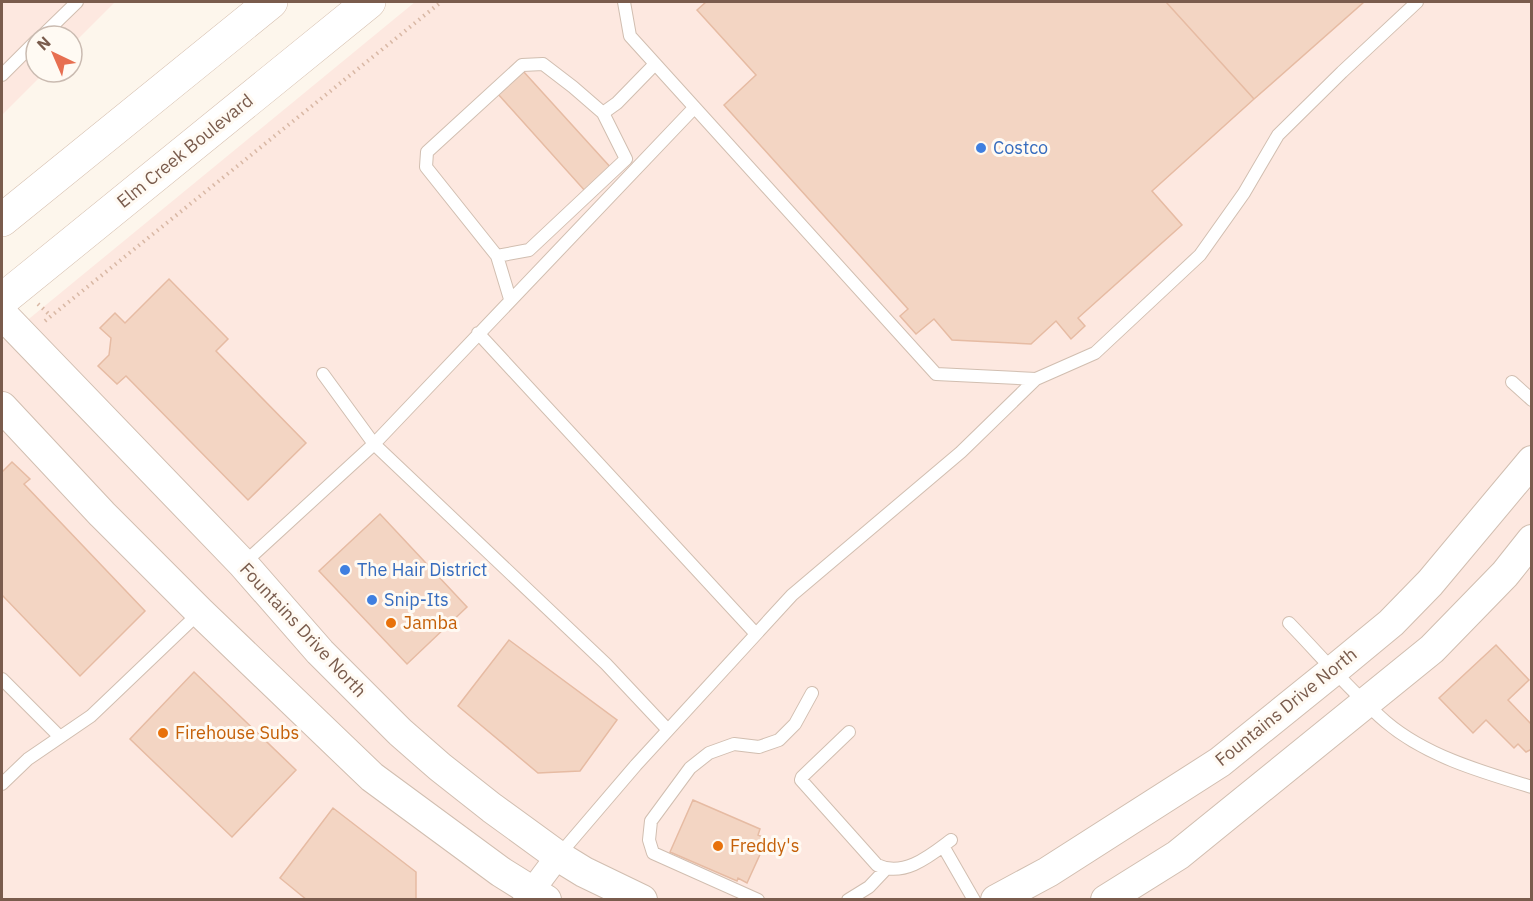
<svg xmlns="http://www.w3.org/2000/svg" width="1533" height="901" font-family="'IBM Plex Sans',sans-serif">
<style>
.commercial{fill:#fde8e0}
.building{fill:#f3d5c3;stroke:#e6bba3;stroke-width:1.5}
.lines{fill:none;stroke-linecap:round;stroke-linejoin:round}
.service-casing{stroke:#d1beb0;stroke-width:14}
.minor-casing{stroke:#d1beb0;stroke-width:26}
.tertiary-casing{stroke:#d1beb0;stroke-width:32}
.secondary-casing{stroke:#d6c0b0;stroke-width:34}
.path{stroke:#d9b8a5;stroke-width:4;stroke-dasharray:1.5 4.5;stroke-linecap:butt}
.service{stroke:#fff;stroke-width:12}
.minor{stroke:#fff;stroke-width:24}
.tertiary{stroke:#fff;stroke-width:30}
.secondary{stroke:#fff;stroke-width:33}
.shop-dot{fill:#3f7fe0;stroke:#fffaf3;stroke-width:2}
.food-dot{fill:#e8710a;stroke:#fffaf3;stroke-width:2}
.labels{text-anchor:middle;stroke-width:6;stroke-linejoin:round;paint-order:stroke}
.shop-label{font-size:18px;fill:#366cbe;stroke:#fffaf3;text-anchor:start}
.street-label{font-size:18px;fill:#7a5c4d;stroke:#fffaf3}
.food-label{font-size:18px;fill:#c56008;stroke:#fffaf3;text-anchor:start}
</style>
<rect width="100%" height="100%" fill="#fdf6ec"/>
<path class="commercial" d="M2,2H115L72,45V36H36V72H45L2,115Z
M415,2H1531V899L2,900V341Z"/>
<path class="building" d="M706,2H1166L1254,99L1152,191L1182,225L1078,318L1085,326L1071,339L1056,321L1031,344L952,340L934,319L916,334L900,316L908,309L724,105L756,75L697,10Z
M1166,2H1364L1254,99Z
M523,71L612,169L586,192L498,94Z
M169,279L228,339L216,351L306,443L248,500L126,376L117,384L98,366L109,355L111,338L100,328L115,313L125,323Z
M12,462L30,479L24,484L145,611L80,676L2,595V472Z
M380,514L467,607L407,664L319,571Z
M509,640L617,720L580,771L538,773L458,706Z
M1496,645L1529,680L1508,700L1532,725V749L1526,752L1518,744L1514,748L1486,720L1473,733L1439,698Z
M194,672L296,770L232,837L130,739Z
M693,800L760,829L758,835L767,839L747,883L738,878L737,881L670,852Z
M333,808L416,872V900H307L280,878Z"/>
<g class="lines">
<defs>
<path id="service" d="M624,2L630,36L936,374L1036,379
M42,36L77,2
M2,75L36,41
M497,256L529,250L626,159L603,113
M510,299L497,256L426,167L427,152L522,65L543,64L573,87L603,113L617,103L655,64
M478,333L756,634
M1512,382L1532,400
M243,564L374,444L323,374
M1289,623C1321,656 1351,692 1386,722C1426,756 1482,772 1532,787
M2,679L60,737
M668,730L606,664L374,444L694,108
M849,732L802,777L801,780L877,865C904,878 931,855 951,840
M2,784L28,759L91,716L200,612
M943,846L974,900
M559,855L636,765L792,595L961,452L1036,379L1095,353L1200,255L1244,193L1278,135L1342,72L1417,2
M758,900L653,853L649,840L651,821L690,768L709,753L734,744L759,747L779,740L795,724L812,693
M848,900L869,887L886,869"/>
<path id="minor" d="M525,900L558,856"/>
<path id="tertiary" d="M2,314L243,564L320,652L400,732L440,767L492,808L558,856L584,872L642,900
M2,407L102,514L200,612L372,777L501,872L546,900
M996,900L1048,872L1220,762L1334,670L1391,623L1430,583L1532,461
M1106,900L1178,855L1432,649L1505,574L1532,540"/>
<path id="secondary" d="M2,220L271,2
M2,300L369,2"/>
</defs>
<use href="#service" class="service-casing"/>
<use href="#minor" class="minor-casing"/>
<use href="#tertiary" class="tertiary-casing"/>
<use href="#secondary" class="secondary-casing"/>
<path class="path" d="M38,304L51,316
M45,321L441,2"/>
<use href="#service" class="service"/>
<use href="#minor" class="minor"/>
<use href="#tertiary" class="tertiary"/>
<use href="#secondary" class="secondary"/>
</g>
<g class="shop-dot">
<circle cx="981" cy="148" r="6"/>
<circle cx="345" cy="570" r="6"/>
<circle cx="372" cy="600" r="6"/>
</g>
<g class="food-dot">
<circle cx="391" cy="623" r="6"/>
<circle cx="163" cy="733" r="6"/>
<circle cx="718" cy="846" r="6"/>
</g>
<g class="labels">
<g class="shop-label">
<text x="993" y="154">Costco</text>
<text x="357" y="576">The Hair District</text>
<text x="384" y="606">Snip-Its</text>
</g>
<g class="street-label">
<text transform="translate(185 151) rotate(-39)" y="6">Elm Creek Boulevard</text>
<text transform="translate(303 630) rotate(47)" y="6">Fountains Drive North</text>
<text transform="translate(1286 707) rotate(-39)" y="6">Fountains Drive North</text>
</g>
<g class="food-label">
<text x="403" y="629">Jamba</text>
<text x="175" y="739">Firehouse Subs</text>
<text x="730" y="852">Freddy's</text>
</g>
</g>
<rect width="1533" height="901" fill="none" stroke="#7a5c4d" stroke-width="6"/>
<g transform="translate(54 54) rotate(316)"><circle r="28" fill="#fffaf3" stroke="#cabbb1" stroke-width="1.5"/>
<path d="M0-4.5L10 22L0 15L-10 22Z" fill="#e76f51"/>
<text y="-9" font-size="16" font-weight="bold" text-anchor="middle" fill="#7a5c4d">N</text>
</g>
</svg>
